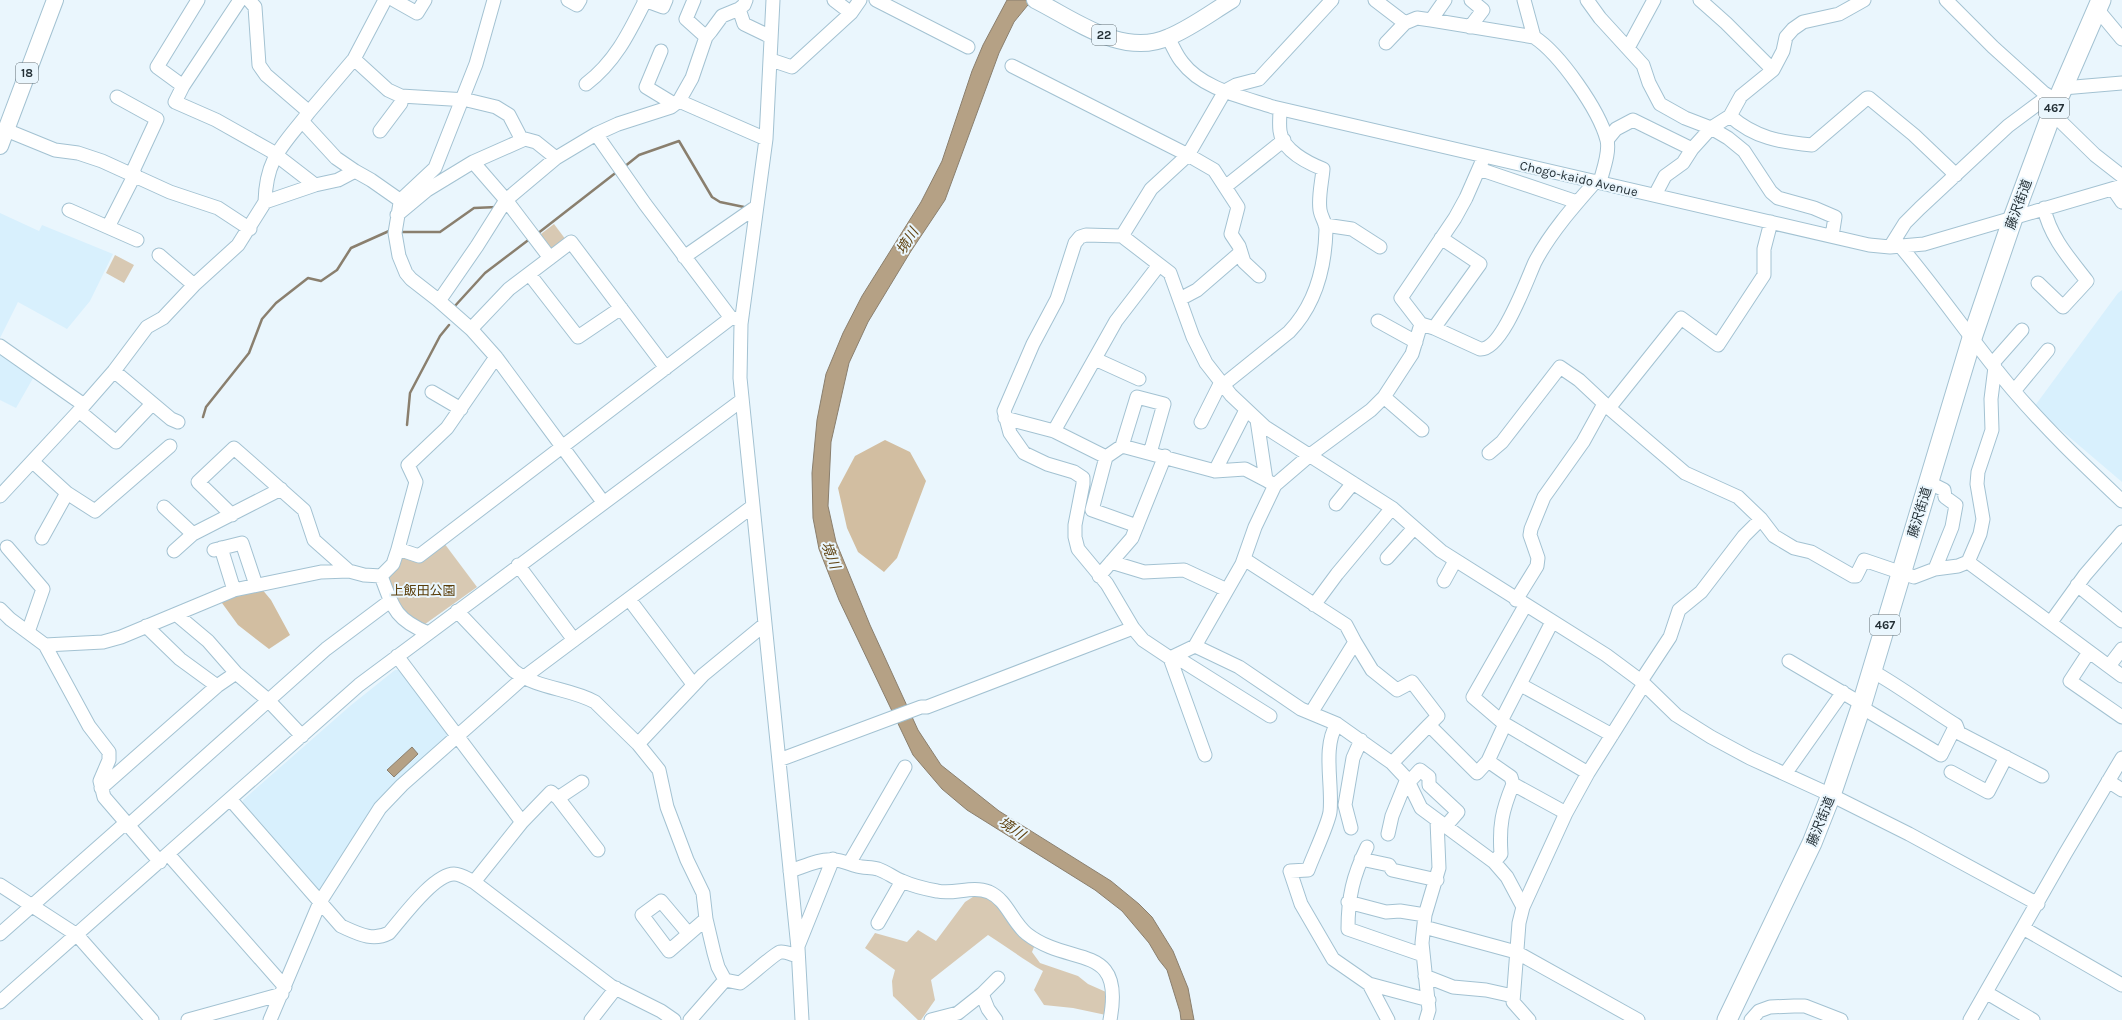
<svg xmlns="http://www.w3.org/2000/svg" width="2122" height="1020" font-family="Karla,'Noto Sans JP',sans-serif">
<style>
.built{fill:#d8f0fd}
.green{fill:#d8c9b3}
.forest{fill:#d2bea1}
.water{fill:#b5a185;stroke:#8a7f6e}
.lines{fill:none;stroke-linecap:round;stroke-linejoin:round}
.stream{stroke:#8a7f6e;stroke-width:2.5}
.minor-casing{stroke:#a3c2d2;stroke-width:15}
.major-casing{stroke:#a3c2d2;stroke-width:18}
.highway-casing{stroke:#a3c2d2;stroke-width:21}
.minor{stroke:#fff;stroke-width:13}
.major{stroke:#fff;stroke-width:16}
.highway{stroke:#fff;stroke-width:19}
.labels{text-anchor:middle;stroke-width:4;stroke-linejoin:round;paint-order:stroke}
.shield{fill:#eaf6fd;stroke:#606c72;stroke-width:1}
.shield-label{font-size:12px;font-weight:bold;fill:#253137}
.street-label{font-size:13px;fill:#253137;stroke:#eaf6fd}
.park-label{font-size:13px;fill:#5a3d09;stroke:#eaf6fd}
.water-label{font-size:14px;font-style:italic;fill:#614413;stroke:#eaf6fd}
</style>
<rect width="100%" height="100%" fill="#eaf6fd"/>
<path class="built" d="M0,213L39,231L42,225L113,254L90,301L67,329L18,302L0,338Z
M2122,290V482L2034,407L2118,293Z
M0,349L36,373L16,408L0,400Z
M395,670H401L449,735L448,737L399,780L322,890H318L243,803V800L350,706Z"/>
<path class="green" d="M554,224L566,240L549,252L537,237Z
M115,255L134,265L124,283L106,273Z
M444,543L477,587L421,627L408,619L386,578L399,565L403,555Z
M976,895L989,897L1034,947L1032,952L1040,963L1078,976L1088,984L1106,992V1015L1073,1008L1044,1005L1034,990L1043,971C1024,960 1007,947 988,935L931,980L935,1000L921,1020H918L893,996L892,981L895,970L865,948L875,933L907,942L918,930L936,941L965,902Z"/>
<path class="forest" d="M885,440L910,452L926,481L897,558L884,572L858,552L847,528L838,488L855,456Z
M261,588L271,600L290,635L269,649L238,625L222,603L226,596Z"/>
<path class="water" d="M1007,0H1032L1014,22L999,53L945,200L911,251L868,322L849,363L831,442L828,506L836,542L870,625L918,730L941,765L999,811L1111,881L1139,904L1152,917L1173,951L1188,988L1194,1020H1181L1180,1012L1167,970L1159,960L1149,943L1122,911L1095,890L967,810L942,789L913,755L839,600L819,549L813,518L812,473L817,420L826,374L843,333L862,296L921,202L942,161L972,71L983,45Z
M412,747L418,754L394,777L387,770Z"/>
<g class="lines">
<path class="stream" d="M624,167L639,155L679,141L712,197L720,202L744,207
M401,232H440L474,208L497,207
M537,234L618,171
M454,307L485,273L531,238
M203,417L206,407L249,353L262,319L276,303L308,278L321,281L337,270L351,248L389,231
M407,425L410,393L440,336L449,325"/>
<defs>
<path id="minor" d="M240,0L183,86L175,102L216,120L271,151L315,185
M249,0L255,7L259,65L266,75L309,112L354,59L385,0
M394,0L417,13L425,0
M494,0L476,64L435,168L404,197L400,203L395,233L399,256L406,273L411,279L438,300L471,329L496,357L603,502
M568,0L577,5L580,0
M644,0L663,7L666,0
M694,0L686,19L706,37
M773,0L766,139L741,324L740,378L798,948L802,1020
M834,0L851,13
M876,0L968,47
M1375,0L1405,23L1417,18L1431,20L1534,37
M1524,0L1534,37C1560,54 1599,110 1607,140C1610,152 1603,170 1600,182
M1587,0L1600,18L1643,65L1649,83L1660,104L1685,118L1711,128L1728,138L1744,151L1771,192L1778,198L1814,208L1835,217L1832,236
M1700,0L1726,23L1773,70
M1946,0L1993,47L2044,93L2056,100
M739,9L744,24L771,37
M2097,9L2122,39
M1431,20L1445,0
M1470,27L1483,10L1471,0
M1168,38C1173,46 1176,55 1182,62C1202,89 1243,97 1273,107L1869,245L1890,247L1924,244L2122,186
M1386,43L1405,23
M1628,48L1654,0
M661,51L646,87L674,104
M354,59L388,90L401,96L467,100L496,107L509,115L522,140
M771,60L792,67L851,13L860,0
M1012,66L1188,155L1214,170L1238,207L1231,234L1239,246L1244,262L1259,276
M586,84C615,62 629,33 645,1
M183,86L157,67L198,0
M2063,88L2122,83
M117,97L157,119L132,173
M679,101L692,78L706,37L711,31L722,16L739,9L744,5L746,0
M2052,113L2095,155L2122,176
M1730,116C1755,138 1780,142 1812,145L1867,98H1869L1914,135L1956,175
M302,121L336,158L355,171
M6,130L55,150L78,153L102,161L170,192L218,208L250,229
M380,131L401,103V96
M596,134L645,204L731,318L739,319
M1607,140L1616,129L1633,120L1692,149
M1484,157L1466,198L1455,218L1401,298L1421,324L1434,328L1480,349C1502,351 1527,279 1535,262C1550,233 1574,206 1596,181
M473,162L525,139L536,142L556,158
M1479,169L1577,202
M1225,187L1284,140
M2113,189L2122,202
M1655,195L1665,176L1683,163L1692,149L1711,128L1730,116L1741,96L1773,70L1783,51L1786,37L1793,29L1803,22L1839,14L1864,0
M265,202C266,157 283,146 309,112
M69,210L137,240
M397,215L427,190L473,162L506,200L550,258
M1325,225L1352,229L1380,247
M108,227L135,174
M1122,236L1151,189L1188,155L1225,91L1236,85L1259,79L1332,0
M1890,247L1905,223L1920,208L2008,126L2043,100L2050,97
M1901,247C1940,293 1974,344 2013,390C2047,430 2084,465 2122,501
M159,255L194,285
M684,257L756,207
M530,275L578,337L621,308
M2038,283L2063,307L2087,281C2070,259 2050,237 2044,208
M1180,299L1197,290L1241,252
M439,301L477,246L506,200L556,158L596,134L618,124L671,107L679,101L766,139
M1378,321L1416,342
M1434,328L1480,264L1441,238
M471,329L509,289L571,242L666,368
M0,346L84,405
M1095,359L1139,379
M1992,364L2022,330
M114,371L171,419L178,422
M1223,385L1289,332C1315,305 1325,268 1326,230C1326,223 1321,217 1320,210C1318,197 1322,182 1323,169C1308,163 1282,150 1280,131C1279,124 1280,116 1280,109
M2014,391L2048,350
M432,392L461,409
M1384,397L1422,430
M1609,408L1685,473L1738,497L1761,519L1774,536L1794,548L1811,552L1853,576H1856L1864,560L1914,577L1935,569L1958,566L1968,562L1980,534L1983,519L1977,484L1978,472L1992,430L1991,399L1995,367
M79,411L116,442L152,404
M1005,418L1054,431L1106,457L1122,446L1215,471L1245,469L1266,480
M1257,420L1266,480L1271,483
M1201,422L1221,382
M1054,431L1116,321L1159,265
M1122,446L1137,397L1164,404L1150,453
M1489,453L1502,442L1560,367L1579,380L1609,408L1681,318L1718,345L1764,275V249L1771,222
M1106,457L1092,510L1137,526
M33,462L67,493L95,511L170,446
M1215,471L1246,410
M1928,482L1944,490L1945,497L1956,505L1952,527L1935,569
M0,496L79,411L114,371L147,327L163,318L194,285L238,245L265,202L315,185L338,180L355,171L371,180L401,201
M1336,504L1353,483
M164,507L193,534
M232,515L198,482L234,448L304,510L314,540L349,571
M42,538L67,493
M7,547L43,589L28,632
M221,548L234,590
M398,549L416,482L408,465L447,428L496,357
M214,550L242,543L256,585
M174,551L193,534L281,489
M1387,558L1414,528
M1244,559L1346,625L1355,642L1311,713
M1111,562L1144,572L1184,570L1227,590
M1968,562L2122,676
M518,565L574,640
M381,576C393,608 395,619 428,633
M1099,576L1132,538L1165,456
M1444,581L1455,561
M2077,585L2122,621
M629,599L693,684
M1516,600L1537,566L1538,558L1530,535L1531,529L1544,497L1583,442L1604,404
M1314,605L1337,574L1392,508
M0,609L10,619L45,645L89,726L109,752V760L100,781L104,797L160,862
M457,611L514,671C538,689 569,688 595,702L638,744L659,770L667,807L687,860L703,893L706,919L714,953L718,967L725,980L740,983C749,977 774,954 780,952C785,951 793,955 798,956
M177,615L208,641L236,673
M2051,622L2085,575L2122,532
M146,626L180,659L217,686
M1355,642L1372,670L1397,690L1412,682L1438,716L1429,725
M45,645L103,642L121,637L234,590L321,572L349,571L364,575L381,576L393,564L398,549L419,556L731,318
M1195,646L1239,667L1301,709L1337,724L1392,763L1407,779L1421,808L1494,862L1501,854C1499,825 1502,811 1513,784L1566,813
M2089,652L2070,681L2122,717
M397,656L522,822L474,882
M1170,658L1195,646L1242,564L1255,527L1275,485L1310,455L1371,410L1384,397L1412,354L1421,324
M1170,658L1184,662L1270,716
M1789,661L1862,704
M2109,666L2122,649
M1872,671C1901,687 1928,708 1956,725L1959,733L2042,776
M1641,681L1670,637L1679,610L1701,592L1744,536L1761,519
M1521,685L1612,735
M1861,707L1941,755L1956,725
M1501,721L1473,697L1525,606
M1337,724C1322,747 1333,785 1330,812C1328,825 1313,856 1308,870L1290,871L1301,904L1333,959L1369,984L1429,1000
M1505,724L1588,773
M638,744L703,675L765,624
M1205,755L1170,658L1143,640L1133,628L1107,584L1078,549L1075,537V525L1083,484V478L1074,472L1047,464L1024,453L1010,433L1004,411L1033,344L1057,299L1075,243L1080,237L1086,235L1122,236L1170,273L1193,337L1206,363L1231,395L1265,427L1392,508L1441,551L1606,655L1641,681L1676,715L1711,737L1750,758L1831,795L1909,834L2038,904
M779,760L921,707H927L1133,628
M1488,761L1511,777L1513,784
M1392,763L1429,725L1477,773L1488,761L1505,724L1501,721L1552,622
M1951,772L1988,792L2006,757
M1785,774L1843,692
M2108,781L2122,790
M1409,782L1420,770L1429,777V785L1458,812L1445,827
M101,788L217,686L236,673L268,700L302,736
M558,798L582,782
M230,799L341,926C357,933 372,942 389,933C402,918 434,874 454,874C461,874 468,879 474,882L611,986L661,1011L674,1020
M522,822L551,792L558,798L598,850
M1351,828L1345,805L1353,758L1361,740
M1388,834L1392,816L1407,779
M1367,847C1353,876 1348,897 1348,929L1423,955
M168,854L285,987
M1361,859L1389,865L1392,870L1437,880
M850,862L905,767
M1494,862L1507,877L1523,907
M790,871C803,867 820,858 834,860C842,860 849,864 857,866C864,868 871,867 878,869C887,872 894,878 902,881C913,886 926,889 937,891C954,895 972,885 989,892C1007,900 1012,922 1027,934C1071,968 1125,941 1110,1020
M0,885L77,935L152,1020
M1348,902L1386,912L1400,911L1425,915
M878,923L902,881
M1424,927L1516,952L1638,1020
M2023,928L2122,985
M688,933L661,901L642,915L669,951L706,919
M0,934L121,827L132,822L326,649L390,601
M798,946L833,859
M1425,976L1453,987L1486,990L1513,996
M1369,984L1388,1020
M1987,993L2033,1020
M982,994L988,1009L996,1020
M0,1002L359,685L742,400
M188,1020L282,994
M270,1020L320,902L380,808L402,785L523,678L753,506
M591,1020L616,988
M690,1020L725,980
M931,1020L958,1013L982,994L998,978
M1426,1020L1429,1010L1422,943L1425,915L1439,868L1437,821
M1529,1020L1513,1002L1519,923L1523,907L1566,813L1588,773L1644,684
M1751,1020L1759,1011L1770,1007L1794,1006H1805L1841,1020
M1970,1020L2065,854L2122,758"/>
<path id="major" d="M1035,0C1075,20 1123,58 1169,37C1191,28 1212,12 1232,0
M0,146L55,0"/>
<path id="highway" d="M1727,1020L1812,843L1831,795L1861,707L1972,338L2013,218L2052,113L2101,0"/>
</defs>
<use href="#minor" class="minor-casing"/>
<use href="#major" class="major-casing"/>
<use href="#highway" class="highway-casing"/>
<use href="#minor" class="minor"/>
<use href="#major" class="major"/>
<use href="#highway" class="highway"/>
</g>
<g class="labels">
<g class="shield">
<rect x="1092" y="25" width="24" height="20" rx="3"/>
<rect x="16" y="63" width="22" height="20" rx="3"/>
<rect x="2039" y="98" width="30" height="20" rx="3"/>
<rect x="1870" y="615" width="30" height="20" rx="3"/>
</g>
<g class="shield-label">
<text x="1104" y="39">22</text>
<text x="27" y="77">18</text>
<text x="2054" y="112">467</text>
<text x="1885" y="629">467</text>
</g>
<g class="street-label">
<text transform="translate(1579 178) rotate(13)" y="5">Chogo-kaido Avenue</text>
<text transform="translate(2018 204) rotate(-70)" y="5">藤沢街道</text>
<text transform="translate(1919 512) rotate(-73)" y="5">藤沢街道</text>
<text transform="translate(1820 821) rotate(-68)" y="5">藤沢街道</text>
</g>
<g class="park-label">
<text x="423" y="595">上飯田公園</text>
</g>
<g class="water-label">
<text transform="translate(907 241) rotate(-58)" y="5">境川</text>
<text transform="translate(831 555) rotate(69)" y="5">境川</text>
<text transform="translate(1012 828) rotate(35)" y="5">境川</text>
</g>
</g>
</svg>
